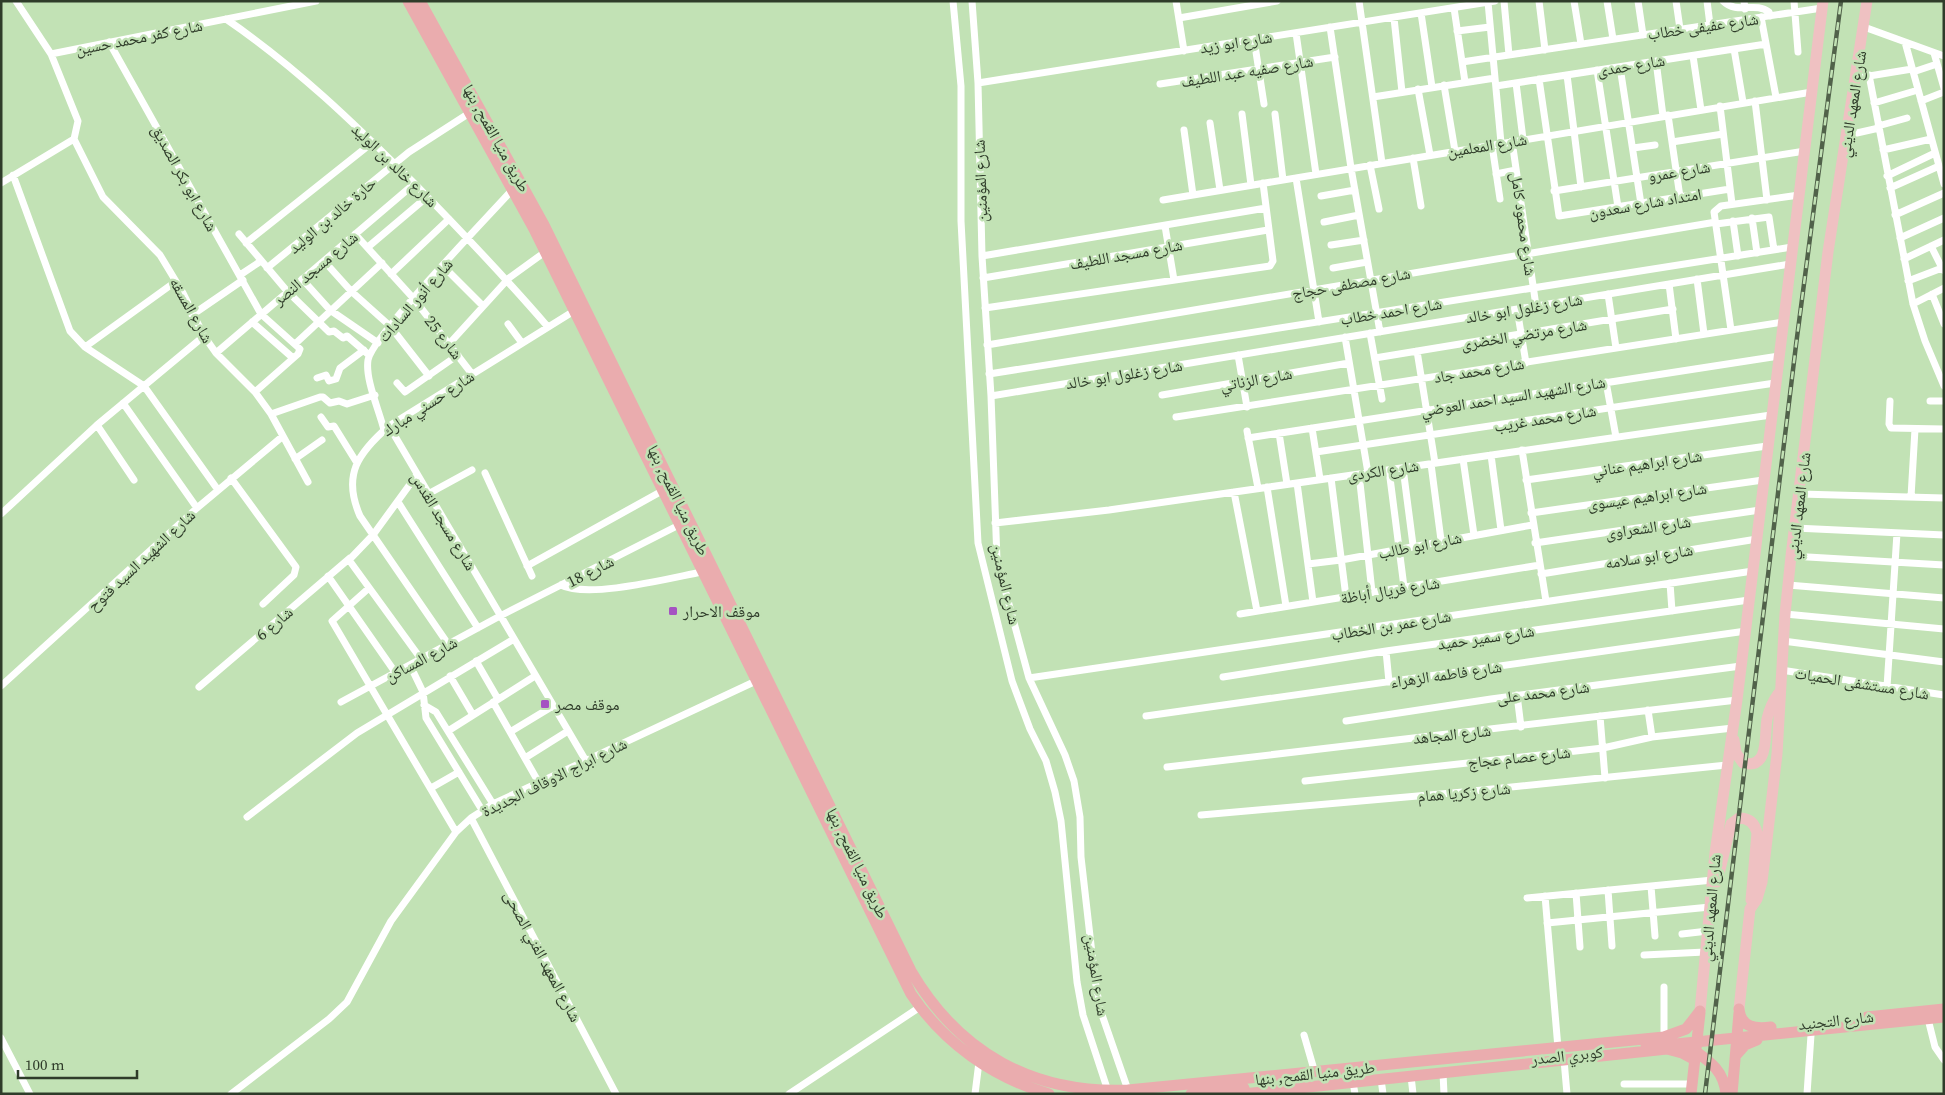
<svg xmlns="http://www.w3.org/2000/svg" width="1945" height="1095" font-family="'Source Serif 4','Noto Naskh Arabic',serif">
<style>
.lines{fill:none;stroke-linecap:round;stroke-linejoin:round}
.minor{stroke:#fff;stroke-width:7}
.primary{stroke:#efc1c2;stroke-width:11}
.trunk{stroke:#eaacae;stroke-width:11}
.rail-casing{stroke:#51624a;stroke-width:4.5}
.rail{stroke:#c2e2b5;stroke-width:2.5;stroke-dasharray:8;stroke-linecap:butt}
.poi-dot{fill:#a553c2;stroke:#c2e2b5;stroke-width:2}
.labels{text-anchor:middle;stroke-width:5;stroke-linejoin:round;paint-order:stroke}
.street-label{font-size:16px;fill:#2f3c2a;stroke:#c2e2b5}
.poi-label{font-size:16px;fill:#2f3c2a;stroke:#c2e2b5;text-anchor:start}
</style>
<rect width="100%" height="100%" fill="#c2e2b5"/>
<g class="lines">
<path class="minor" d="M16,1L51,54L78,121L74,139
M953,1L961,86V221L978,543L1012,681L1030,729L1046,761L1055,792L1061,821L1077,982L1083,1015L1108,1091
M972,1L978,83L982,256L991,396L997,560L1029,678L1065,755L1074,781L1080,817L1081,857L1095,980L1100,1009L1128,1090
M1176,1L1184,51
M1359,1L1382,163
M1504,1L1509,55
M1539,1L1545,50
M1574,1L1581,44
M1607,1L1613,39
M1638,1L1643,35
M1676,1L1680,29
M1707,1L1710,25
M1723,1C1737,15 1755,1 1769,12L1770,16
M1744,1L1745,9
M1794,1L1798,52
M1488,2L1501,143
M1454,8L1465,82
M1421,13L1432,87
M1761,17L1776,97
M1179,18L1277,1
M1394,18L1402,92
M226,19C295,66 355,124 414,183C460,230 505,277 548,327
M1330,27L1351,168L1380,332
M1864,27L1944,56
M1457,31L1490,27
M1296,33L1316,174
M1254,39L1264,104
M109,42L261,314L300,349L298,354L255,392
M1905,42L1944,184
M1734,49L1743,102
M1934,53L1944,88
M51,54L316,1
M1693,56L1701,110
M1656,61L1663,116
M1462,62L1822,8
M1620,67L1641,204
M1597,70L1618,207
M1913,72L1937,64
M1567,75L1581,187
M1869,75L1913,304L1925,341L1944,386
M1857,78L1912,69
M1539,79L1559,216L1730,189
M978,83L1495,1
M1516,83L1523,139
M1160,84L1335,57
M1444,85L1455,151
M1496,86L1766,44
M1418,89L1430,155
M1373,97L1495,78
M1755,101L1767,200
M1921,101L1944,92
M1874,103L1918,90
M1720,106L1732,204
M1242,114L1251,185
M1275,114L1283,180
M1668,115L1680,197
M1210,123L1220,190
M1878,126L1907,118
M1184,130L1193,195
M1848,135L1879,128
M74,139L103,197L160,255L183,293L204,336L216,353L255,392L271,414L308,482
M1512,141L1536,306
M1672,142L1723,134
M1492,145L1500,199
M1633,148L1655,145
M1883,150L1931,139
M1413,158L1421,206
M1370,165L1379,209
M1496,174L1516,170
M13,175L70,331L85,347L144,386L218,490
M1887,176L1935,153
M1296,178L1319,322
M1,183L74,139
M1890,188L1939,166
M1554,191L1805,151
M1321,196L1355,190
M1163,200L1812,92
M1895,215L1944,193
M1752,218L1757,253
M1733,221L1738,256
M1324,222L1359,215
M1716,224L1769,217L1774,250
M1165,226L1174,280
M239,234L287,291L329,332L334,331L343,338L347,336L369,355
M355,234L414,299L472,374
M1900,238L1944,218
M246,243L373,142
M1331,245L1364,240
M1931,246L1943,270
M368,247L427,197
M982,256L1266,208
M1904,259L1944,240
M324,261L351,291L390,326L429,376
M443,266L483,306
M267,268L409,152L471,112
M1333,268L1367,262
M391,274L449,219
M240,275L261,261
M983,278L1268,230
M302,279L330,310L378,343
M1697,279L1704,334
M1908,281L1942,268
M1669,284L1676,339
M1608,294L1616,348
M1932,294L1944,324
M1913,304L1944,288
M985,308L1270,266L1273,261L1263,183
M1517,309L1526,363
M192,315L243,280
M252,322L293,358
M508,324L522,343
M1731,330L1714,212L1721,206L1799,195
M1370,333L1382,399
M1345,337L1368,473
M295,344L382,263
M449,344L509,278L545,252
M987,345L1716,222
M85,347L175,282
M1417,351L1435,463
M216,353L414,184
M1238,355L1247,407
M1375,358L1673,309
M989,374L1792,247
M317,378L326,375L329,381L336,379L340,368L364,350
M1606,382L1616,437
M397,383L405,392L458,355
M1162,395L1349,363
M991,396L1790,264
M1890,401L1889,424L1891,428L1944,429
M1930,401H1944
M123,403L197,508
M271,414L320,397H323L330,403L339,401L347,404L375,395
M321,417L328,427L334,426L357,463
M1176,417L1783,322
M97,425L134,480
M389,426L586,761
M1312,428L1320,479
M384,430C379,410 365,379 368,360C372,336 490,215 513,189
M1247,431L1258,488
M1279,433L1287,484
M1248,438L1779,356
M1522,450L1546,601
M1316,452L1775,383
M1491,455L1501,530
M295,459L322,440
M1463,459L1474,535
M1431,464L1441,540
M1403,468L1413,545
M1389,470L1404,587
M485,473L532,576
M1359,474L1372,592
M416,476L373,535L349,560L421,659
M231,478L296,567L294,575L263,604
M1331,478L1346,597
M1526,480L1767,446
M1297,483L1313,602
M1267,487L1286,606
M1234,492L1257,611
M428,494L472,470
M1800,494L1944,498
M1911,497L1915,429
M398,502L478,628
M1531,513L1763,480
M1,514L97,425L204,336
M995,523L1109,510L1771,415
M1795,528L1944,535
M1535,543L1760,510
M1791,556L1944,565
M1308,564L1341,560L1532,525
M527,566L662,491
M1541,574L1757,539
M328,576L395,672
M1670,583L1672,611
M561,585C589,599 670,578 702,572
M1788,585L1944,598
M369,588L332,621L456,832
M1240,614L1540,565
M1785,614L1944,629
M1783,641L1944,662
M448,644L360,516C342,475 358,453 389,426L574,311
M1386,651L1389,682
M476,661L498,699
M410,665L423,692L426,718L482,810
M1781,670L1944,695
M450,676L473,715
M1223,677L1386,651L1749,600
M1029,678L1753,571
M1,686L197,508L283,436
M199,687L350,558
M1887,687L1897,533
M1517,695L1521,727
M341,702L500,616L679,525
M493,702L539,783
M424,705L436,712L493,804
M1648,710L1652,737
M1146,716L1746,631
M1600,716L1605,778
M1346,721L1491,699L1741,666
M448,731L535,676
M510,732L553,706
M525,758L568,731
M1167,767L1737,700
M1305,781L1603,748L1652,737L1733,728
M431,788L459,772
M1201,815L1463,792L1727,765
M247,817L357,733L514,639
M471,818L616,1094
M1651,886L1655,936
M1608,890L1612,946
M1576,893L1580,947
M1545,896L1558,1048
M1527,898L1713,880
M1547,923L1710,907
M1682,934L1708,931
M1644,955L1705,952
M1664,987V1037
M1929,1023L1935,1047L1944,1060
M1304,1035L1315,1073
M1,1038L30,1094
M1564,1060L1567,1094
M1443,1073L1444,1094
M1411,1076L1413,1094
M1381,1079L1383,1094
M1353,1082L1355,1094
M1624,1084H1692
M231,1094L329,1019L347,1002L391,921L456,832L471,818L493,804L756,681
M789,1094L920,1007
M975,1094L979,1062
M1807,1094L1811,1035"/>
<path class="primary" d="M1734,740L1736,753L1743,763C1770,770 1764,735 1767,719C1769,710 1773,701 1778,694
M1717,882L1731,824L1739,818C1749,818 1755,823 1757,833L1751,900
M1739,1009L1750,909L1757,899L1762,882L1777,754L1785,614L1791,556L1828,252L1867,1
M1700,1011L1715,853L1737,700L1823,1"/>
<path class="trunk" d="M408,1L534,229L911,994C944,1043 992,1077 1049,1094
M420,1L544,225L911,971C959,1053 1033,1094 1128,1090L1664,1037L1686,1029L1700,1011
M1739,1009C1741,1028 1756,1029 1771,1027
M1867,1017L1944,1009
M1646,1047L1944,1017
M1691,1048C1709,1061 1724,1070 1726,1094
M1737,1054L1745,1045L1757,1040
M1191,1094L1244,1088
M1243,1094L1667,1049L1682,1053L1695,1060
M1691,1094L1700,1013
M1732,1094L1739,1013"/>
<defs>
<path id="rail" d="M1705,1094L1796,345L1841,1"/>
</defs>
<use href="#rail" class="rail-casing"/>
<use href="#rail" class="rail"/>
</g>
<g class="poi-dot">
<rect x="668" y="606" width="10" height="10" rx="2.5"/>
<rect x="540" y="699" width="10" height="10" rx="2.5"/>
</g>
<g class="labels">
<g class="street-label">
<text transform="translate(1703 26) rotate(-8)" y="6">شارع عفيفى خطاب</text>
<text transform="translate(139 37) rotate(-11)" y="6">شارع كفر محمد حسين</text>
<text transform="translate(1236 42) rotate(-9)" y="6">شارع ابو زيد</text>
<text transform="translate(1631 65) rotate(-9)" y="6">شارع حمدى</text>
<text transform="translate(1247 71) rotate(-9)" y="6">شارع صفيه عبد اللطيف</text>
<text transform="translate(1852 104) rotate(-81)" y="6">شارع المعهد الديني</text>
<text transform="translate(497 138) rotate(61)" y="6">طريق منيا القمح, بنها</text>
<text transform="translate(1487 145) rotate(-9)" y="6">شارع المعلمين</text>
<text transform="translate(395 165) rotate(44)" y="6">شارع خالد بن الوليد</text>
<text transform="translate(1679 171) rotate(-9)" y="6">شارع عمرو</text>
<text transform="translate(185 178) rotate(61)" y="6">شارع ابو بكر الصديق</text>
<text transform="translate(980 181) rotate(-92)" y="6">شارع المؤمنين</text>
<text transform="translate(1645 203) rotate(-10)" y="6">امتداد شارع سعدون</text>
<text transform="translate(332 215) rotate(-40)" y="6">حارة خالد بن الوليد</text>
<text transform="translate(1524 224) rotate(82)" y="6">شارع محمود كامل</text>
<text transform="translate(1126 254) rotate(-10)" y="6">شارع مسجد اللطيف</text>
<text transform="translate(315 268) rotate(-40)" y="6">شارع مسجد النصر</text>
<text transform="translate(1351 283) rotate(-10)" y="6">شارع مصطفى حجاج</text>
<text transform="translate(415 300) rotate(-49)" y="6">شارع أنور السادات</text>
<text transform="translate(1524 308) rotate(-9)" y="6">شارع زغلول ابو خالد</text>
<text transform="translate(192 310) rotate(61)" y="6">شارع المسقه</text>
<text transform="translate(1391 311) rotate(-9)" y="6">شارع احمد خطاب</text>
<text transform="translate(1524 334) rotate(-9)" y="6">شارع مرتضي الخضرى</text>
<text transform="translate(444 337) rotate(52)" y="6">شارع 25</text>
<text transform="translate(1479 370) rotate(-9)" y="6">شارع محمد جاد</text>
<text transform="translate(1124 374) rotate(-9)" y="6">شارع زغلول ابو خالد</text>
<text transform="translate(1256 379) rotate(-10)" y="6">شارع الزناتي</text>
<text transform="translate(1513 396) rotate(-9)" y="6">شارع الشهيد السيد احمد العوضي</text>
<text transform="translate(428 403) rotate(-33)" y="6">شارع حسني مبارك</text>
<text transform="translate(1545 418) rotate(-9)" y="6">شارع محمد غريب</text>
<text transform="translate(1647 463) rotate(-8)" y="6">شارع ابراهيم عناني</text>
<text transform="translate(1383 470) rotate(-8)" y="6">شارع الكردى</text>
<text transform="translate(1647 496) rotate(-8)" y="6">شارع ابراهيم عيسوى</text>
<text transform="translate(679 500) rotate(64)" y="6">طريق منيا القمح, بنها</text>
<text transform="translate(1798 506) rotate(-83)" y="6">شارع المعهد الديني</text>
<text transform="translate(444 521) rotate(59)" y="6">شارع مسجد القدس</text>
<text transform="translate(1648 527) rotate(-8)" y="6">شارع الشعراوى</text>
<text transform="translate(1420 545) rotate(-11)" y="6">شارع ابو طالب</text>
<text transform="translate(1649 556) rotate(-9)" y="6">شارع ابو سلامه</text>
<text transform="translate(141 560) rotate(-43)" y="6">شارع الشهيد السيد فتوح</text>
<text transform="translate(590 571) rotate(-27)" y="6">شارع 18</text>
<text transform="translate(1006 584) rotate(77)" y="6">شارع المؤمنين</text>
<text transform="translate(1390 590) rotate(-9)" y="6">شارع فريال أباظة</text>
<text transform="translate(274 623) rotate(-40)" y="6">شارع 6</text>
<text transform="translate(1391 625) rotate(-9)" y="6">شارع عمر بن الخطاب</text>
<text transform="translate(1486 637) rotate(-8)" y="6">شارع سمير حميد</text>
<text transform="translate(421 659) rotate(-28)" y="6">شارع المساكن</text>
<text transform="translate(1446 674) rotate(-8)" y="6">شارع فاطمه الزهراء</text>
<text transform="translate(1862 683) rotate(9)" y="6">شارع مستشفى الحميات</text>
<text transform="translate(1543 692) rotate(-7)" y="6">شارع محمد على</text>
<text transform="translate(1452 734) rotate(-6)" y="6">شارع المجاهد</text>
<text transform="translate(1519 757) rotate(-6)" y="6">شارع عصام عجاج</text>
<text transform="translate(554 777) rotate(-26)" y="6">شارع ابراج الاوقاف الجديدة</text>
<text transform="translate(1464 792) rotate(-5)" y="6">شارع زكريا همام</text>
<text transform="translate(858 863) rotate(64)" y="6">طريق منيا القمح, بنها</text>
<text transform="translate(1710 908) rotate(-85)" y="6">شارع المعهد الديني</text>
<text transform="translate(543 956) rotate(62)" y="6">شارع المعهد الفني الصحى</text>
<text transform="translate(1097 975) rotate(81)" y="6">شارع المؤمنين</text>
<text transform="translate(1836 1020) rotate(-6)" y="6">شارع التجنيد</text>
<text transform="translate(1567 1055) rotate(-6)" y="6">كوبري الصدر</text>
<text transform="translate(1315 1073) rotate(-6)" y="6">طريق منيا القمح, بنها</text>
</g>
<g class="poi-label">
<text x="683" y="617">موقف الاحرار</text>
<text x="555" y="710">موقف مصر</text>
</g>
</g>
<rect width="1945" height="1095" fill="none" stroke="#2f3c2a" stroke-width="5"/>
<path d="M18 1070v8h119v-8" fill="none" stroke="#2f3c2a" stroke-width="2.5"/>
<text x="25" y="1070" font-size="15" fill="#2f3c2a" stroke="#c2e2b5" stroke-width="4" paint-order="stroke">100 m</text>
</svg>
